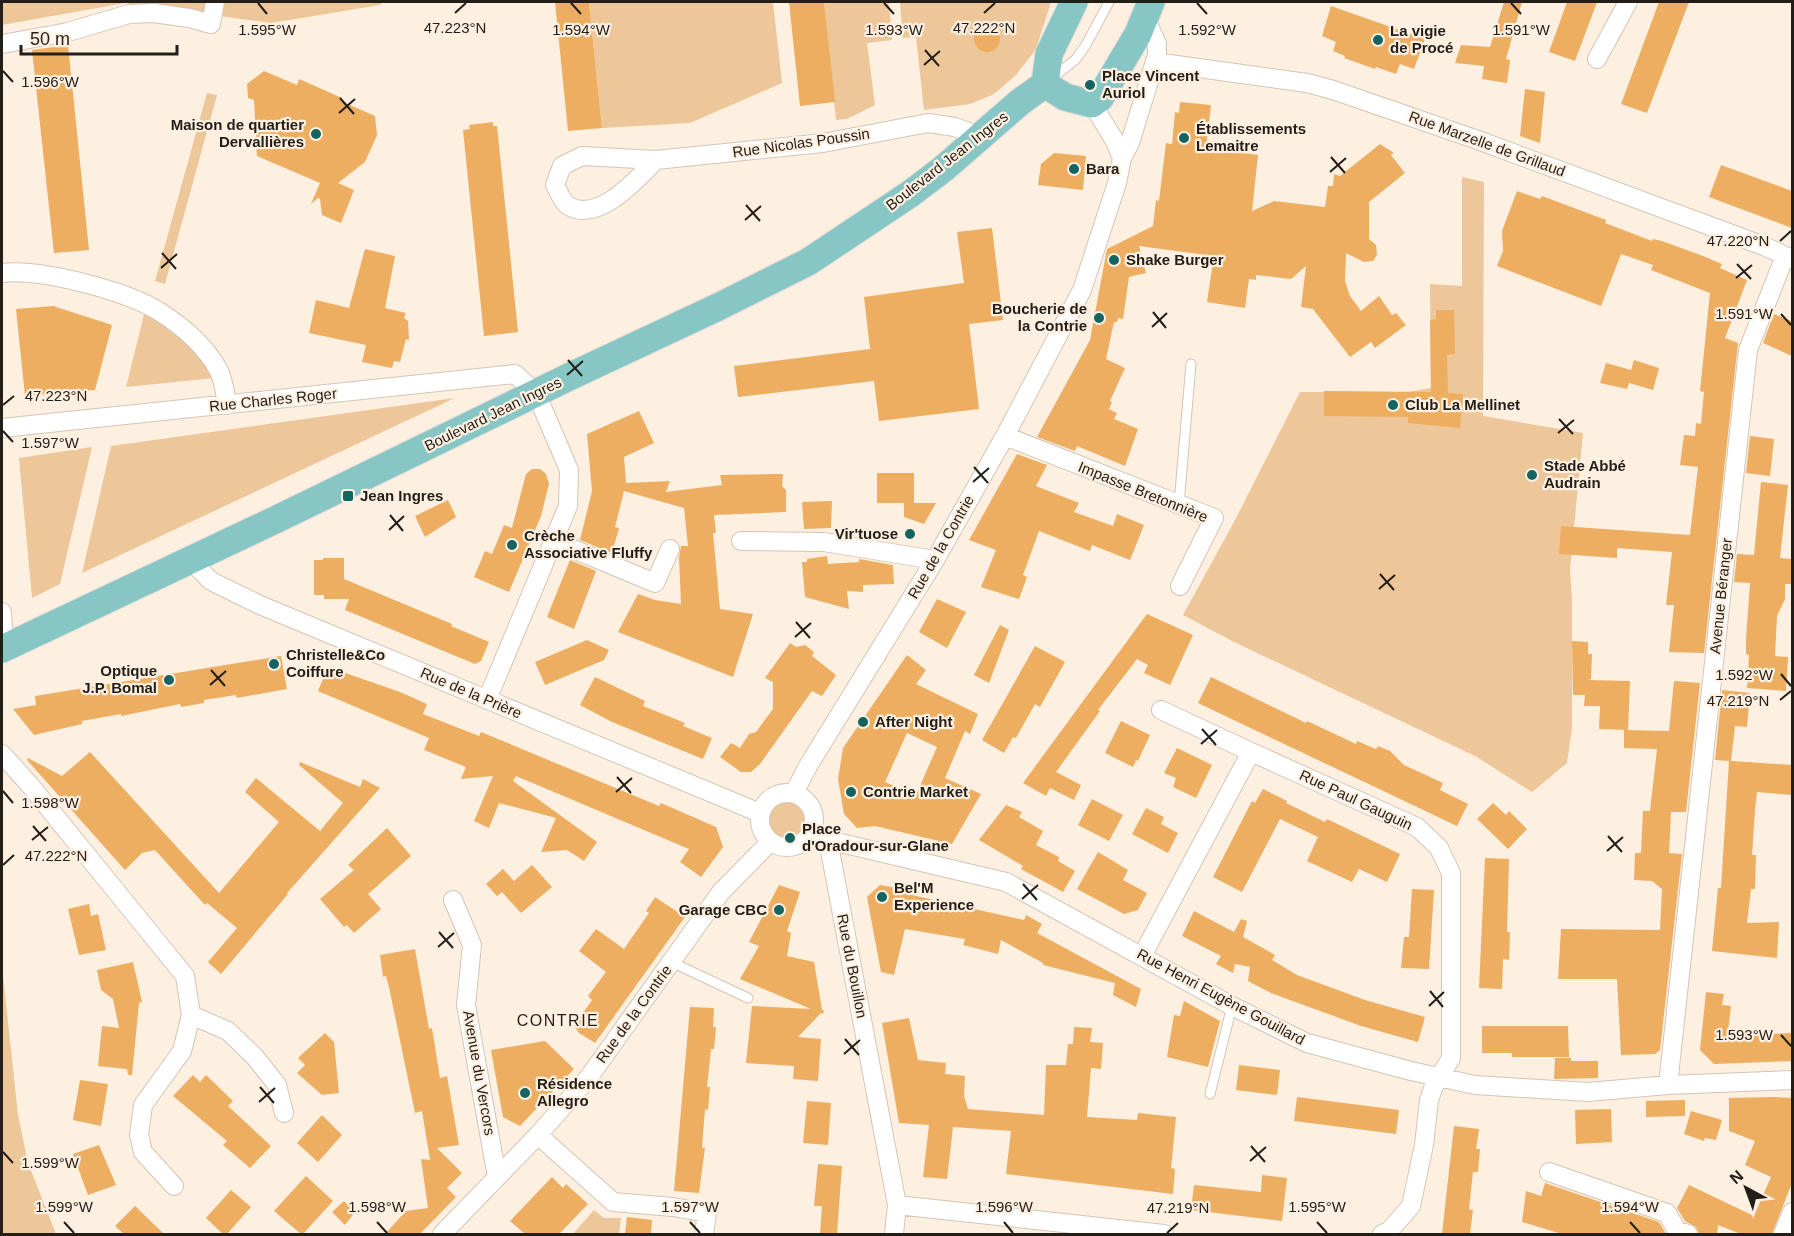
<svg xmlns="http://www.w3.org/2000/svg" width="1794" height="1236" font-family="Helvetica,sans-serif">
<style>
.green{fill:#edc699}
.building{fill:#edae61;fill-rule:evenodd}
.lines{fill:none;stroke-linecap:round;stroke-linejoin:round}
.service-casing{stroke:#d3c5b6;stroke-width:11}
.minor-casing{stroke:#d3c5b6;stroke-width:20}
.primary-casing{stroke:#d7d6d5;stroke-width:29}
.service{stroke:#fff;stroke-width:9}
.minor{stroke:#fff;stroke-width:18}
.primary{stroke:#86c7c5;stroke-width:27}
.ticks{fill:none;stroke:#231e18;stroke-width:2}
.poi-dot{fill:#156462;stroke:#fef0e1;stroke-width:2}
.labels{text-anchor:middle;stroke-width:4.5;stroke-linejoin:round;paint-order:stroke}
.poi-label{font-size:15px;font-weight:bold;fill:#231e18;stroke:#fef0e1;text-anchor:start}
.street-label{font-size:15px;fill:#231e18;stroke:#fef0e1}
.neighbourhood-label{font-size:16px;letter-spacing:1.5px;fill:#231e18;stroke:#fef0e1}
.ticks-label{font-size:15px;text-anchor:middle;fill:#231e18;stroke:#fef0e1;stroke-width:4.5;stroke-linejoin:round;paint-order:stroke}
</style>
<rect width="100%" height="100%" fill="#fef0e1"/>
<path class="green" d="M2,2H384L380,5L271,23L125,3L2,25Z
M589,2H773L782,83L690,123L602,128Z
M824,2H889L892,40L867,43L875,105L847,119L836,120Z
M900,2H1051L1036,49L1016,75L994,94L970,104L924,110L916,37L903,38Z
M207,93L217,95L165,284L155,281Z
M1462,177L1484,182L1483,416L1583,433L1570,570L1572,601V728L1567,763L1532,792L1475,756L1234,642L1183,615L1234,522L1300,392H1408L1431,388L1430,284L1462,286Z
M144,314C176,331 193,347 214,378L126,387Z
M455,398L82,573L111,446Z
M92,447L60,584L32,598L19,458Z
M769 820a18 18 0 1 1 36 0a18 18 0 1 1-36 0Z
M2,966L18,1115L28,1163L56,1234H2Z
M594,1210L604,1218H621L619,1234H573Z"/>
<path class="building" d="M555,2H589L602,128L568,131Z
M789,2H824L835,102L800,106Z
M1504,2H1522L1506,59L1510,60L1507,83L1482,79L1484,66L1455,63L1461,45L1490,47Z
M1567,2H1597L1575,61L1549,52Z
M1659,2H1689L1647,113L1621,104Z
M1331,6L1425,39L1414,69L1400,64L1396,74L1376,67L1375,69L1344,58L1345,56L1333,51L1336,42L1322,36Z
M974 39a13 13 0 1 1 26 0a13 13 0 1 1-26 0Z
M68,45L89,250L54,253L32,50Z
M264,71L297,85L299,79L342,98L341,101L375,116L377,135L365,162L338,183L354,190L341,223L322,215L320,199L318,198L311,204L320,183L257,156L254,100L248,98L247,84Z
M1525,89L1545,92L1540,143L1520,136Z
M1180,102L1211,105L1206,148L1258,155L1252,211L1274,201L1325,207L1328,186H1333L1334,174L1340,176L1380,144L1394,153L1391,155L1405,173L1369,202V239L1376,245L1377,255L1373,261L1364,262L1346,253L1345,281L1350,296L1361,311L1379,296L1392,315L1396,313L1406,325L1375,348L1371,342L1350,357L1313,309L1301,307L1306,266L1291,279L1256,275V280L1249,279L1245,308L1207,302L1214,256L1139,246L1146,273L1129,277L1123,319L1118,318L1117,322H1114L1106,359L1125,368L1110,401L1112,402L1109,409L1117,413L1114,419L1138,429L1125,466L1077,446L1075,451L1037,437L1090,340L1107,249L1153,226L1156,200L1159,201L1166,143L1172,144L1175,112L1179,113Z
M493,122V126H497L518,332L484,336L463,130L470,129L469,125Z
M1054,153L1086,156L1083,190L1038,185L1041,164Z
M1721,165L1792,191V228L1709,197Z
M1517,191L1540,199L1542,196L1606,220L1605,223L1652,241L1653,239L1662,241L1703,256L1722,264L1720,268L1747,280L1725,338L1738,343L1704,653L1669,652L1674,605H1666L1672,552L1617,548V558L1559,554L1561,526L1690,535L1698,467L1680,465L1684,435L1695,436L1696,423L1701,424L1704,392L1700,391L1710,293L1651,270L1653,265L1621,254L1601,306L1497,266L1503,251L1502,231Z
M992,228L1003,320L969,324L979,409L879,421L874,381L738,397L734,366L870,349L864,297L964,283L957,232Z
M365,249L395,256L385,308L406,313L404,318L408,321L409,340L406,339L400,362L394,361L392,368L362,362L366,345L309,333L316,300L349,308Z
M53,306L112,325L95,390L25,396L16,309Z
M1436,310H1454L1455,354L1447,355L1448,393L1463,394L1460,428L1408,423V417L1324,416V391L1431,392L1430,320L1436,319Z
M1774,314L1792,321V356L1763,343Z
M1634,360L1659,368L1653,390L1629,383L1627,389L1600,383L1606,363L1631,370Z
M639,411L654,443L624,457L626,483L670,481L666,492L722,485L720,475L783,474L782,486L786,490V512L714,515L716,533H713L720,609L753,614L733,677L618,632L638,594L655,600L681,604L679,557L681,546H688L684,508L624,491L615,527L619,528L612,553L580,540L592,491L587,434Z
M1750,436L1774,439L1770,476L1746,473Z
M1017,454L1047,465L1036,486L1079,503L1074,512L1113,526L1117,514L1144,525L1130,560L1092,545L1090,551L1039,531L1023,575L1027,577L1019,599L981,587L996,550L969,540Z
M532,469H540L546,474L549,484L541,516L509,592L474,577L485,551L492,554L504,525L512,528L526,474Z
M877,473H914V503H936L924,524L904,517V503H877Z
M1761,482L1788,485L1780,558L1792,559V584H1785V599L1777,616L1775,656L1788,657L1786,691L1747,688L1749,655L1746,654V639L1750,583L1734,582L1737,554L1754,555Z
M448,500L456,517L425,537L415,516Z
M832,501L831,528L804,529L802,502Z
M827,556L828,564L859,562V559L893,565L894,584L863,585V592L847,591L849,609L805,597L802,562H807V559Z
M323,558H344V579L452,624L451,626L489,642L481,661L475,664L345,610L349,599H324V595H314V560H323Z
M570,560L596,571L574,629L547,617Z
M937,599L966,612L947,648L919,632Z
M1147,614L1193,635L1170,685L1144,673L1148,665L1137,659L1131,667L1098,710L1100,711L1056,772L1081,785L1074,800L1050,788L1046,796L1023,783Z
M1000,625L1009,630L989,683L974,675Z
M587,640L609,650L604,660L545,685L535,662Z
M1572,641L1588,642V654H1592L1591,679L1588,680L1630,681L1628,730L1599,729L1600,706H1584L1585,695H1573Z
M790,643L796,647L805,645L814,652L812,656L836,675L822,696L812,691L760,764L751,772H741L720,757L731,743L740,748L749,734L756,732L773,709V682L765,678Z
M1035,646L1065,662L1040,707L1035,704L1016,738L1013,737L1004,753L982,740Z
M907,655L926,670L916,684L978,714L970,734L965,731L945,778L981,794L952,844L875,826L857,828L844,814L838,779L843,748ZM907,733L937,747L916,795L885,782Z
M281,656L287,689L237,698L236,695L204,700V703L181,707L180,704L121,716V714L82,721V724L34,735L13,709L36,705L35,696Z
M328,667L400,692L427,704L423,714L479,736L481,732L659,806L661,803L716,827L723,847L701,877L680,862L689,849L516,776L513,781L597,842L584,861L567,850L541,852L556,818L499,803L489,828L474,821L493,776L461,779L466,767L424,750L429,738L318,691Z
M595,677L645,701L643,706L685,723L683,726L712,738L703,759L612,722L580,705Z
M1211,677L1306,723L1307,721L1356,744L1357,741L1376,749L1378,746L1390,751L1404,765L1443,783L1440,790L1468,804L1457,826L1198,703Z
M1674,681L1700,683L1686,812H1671L1669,853L1682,854L1660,1050L1655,1054L1621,1055L1617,979H1558L1561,929L1660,930L1662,889L1652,881L1634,880L1635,853H1641L1643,811H1650L1657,749L1624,748V730L1669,731Z
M1722,690L1750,693L1747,727L1735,726L1731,761L1792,765L1791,795L1757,792L1755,810L1752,855H1756L1755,889H1751L1747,923L1779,922L1777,958L1712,951L1718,888H1721L1729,761L1715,760Z
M1121,721L1150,735L1138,761L1136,760L1133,767L1105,753Z
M1177,748L1212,765L1196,798L1173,787L1176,778L1164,773Z
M90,752L219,893L279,822L245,792L256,778L320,831L343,803L299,765L300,762L360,787L363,779L380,788L287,893L288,894L221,974L208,962L237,928L207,903L205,905L155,850L142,853L125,870L27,760L28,758L62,776Z
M1263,789L1287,801L1286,803L1325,822L1327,819L1400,854L1387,882L1359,869L1352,882L1307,861L1318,837L1280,819L1242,892L1213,877L1252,801L1255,803Z
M1092,799L1123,815L1109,841L1078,825Z
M1493,803L1506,815L1509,811L1527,829L1508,849L1477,819Z
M1006,805L1022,812L1019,817L1043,831L1036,845L1059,857L1058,861L1075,871L1063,892L1021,869L1023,866L979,840Z
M1146,808L1164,817L1161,824L1178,833L1168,853L1132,834Z
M387,828L411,856L368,894L381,909L354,933L347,925L344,927L320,899L354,870L348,865Z
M1098,852L1128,870L1123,880L1147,893L1138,910L1124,914L1077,889Z
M1485,858L1509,859L1507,932H1510L1509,960L1503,959L1502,989L1479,988Z
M532,865L552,887L521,913L502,892L497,896L486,884L503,869L514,881Z
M779,885L800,892L787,931L791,933L787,956L814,962L822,1010H824L823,1014L821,1013L798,1037L821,1039L818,1081L793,1079L794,1066L746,1063L752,1006L811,1009L740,979L759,946L749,942Z
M880,885L912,891V895L1024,920L1026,915L1042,924L1037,933L1141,989L1136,1007L1113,995L1115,983L1043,965V963L1001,940L998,954L963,945L965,939L905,929L894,975L881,972L867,897Z
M1412,889L1434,890L1429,969L1401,968L1404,937H1409Z
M655,897L685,917L595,1043L579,1033L574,1026L592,1000L588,996L606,972L579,951L596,929L624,949L649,913L646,911Z
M89,904L91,916L98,914L106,950L79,955L68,909Z
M1194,911L1234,932L1241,919L1247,921L1243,937L1275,955L1272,960L1297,975L1365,1000L1425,1017L1418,1042L1361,1026L1271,993L1248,981L1250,967L1235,964L1233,973L1216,964L1221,956L1182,936Z
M415,949L429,1029L432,1028L440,1078L447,1076L459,1145L437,1148L462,1173L447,1188L456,1197L420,1234H385L406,1211L428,1208L421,1159L430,1160L422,1111L415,1113L389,987L386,976L383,977L380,955Z
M133,962L142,1002L139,1003L132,1075H128L127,1069L98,1066L102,1026L119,1028L113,999L101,990L97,970Z
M1706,992L1724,994L1722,1005L1731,1006L1728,1031L1739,1032V1035L1792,1033V1061L1714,1064L1700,1050Z
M1184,1001L1220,1021L1208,1067L1167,1057L1174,1015L1180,1016Z
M690,1007L714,1008L713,1027H716L714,1049H711L707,1087H710L708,1110L705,1109L702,1148H705L699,1193L674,1191Z
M909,1018L918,1060L946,1063L945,1074L965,1076L964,1096L968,1109L1044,1115L1046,1065H1066L1068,1044H1073L1074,1027L1092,1028L1090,1042L1103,1043L1101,1069L1091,1068L1087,1117L1137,1120L1138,1113L1176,1117L1171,1168L1175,1169L1173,1194L1006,1174L1011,1131L953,1127L947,1179L923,1177L929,1125L899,1123L882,1023Z
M1482,1026H1568L1569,1057H1512V1053H1482Z
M325,1033L334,1042L339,1093L322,1095L297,1073L305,1065L298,1058Z
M545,1041L574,1069L520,1126L503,1117L491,1050Z
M1555,1058H1571V1061H1598V1078L1554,1079Z
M1239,1065L1280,1070L1277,1095L1236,1090Z
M193,1075L200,1082L206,1075L233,1101L228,1106L271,1146L250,1168L223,1145L227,1141L173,1096Z
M80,1080L108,1084L101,1126L73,1120Z
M1297,1097L1399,1110L1396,1134L1294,1121Z
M1773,1097L1792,1098V1183L1772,1234H1741L1718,1225L1717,1234H1699L1696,1227L1685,1221L1677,1208L1689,1185L1754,1216L1771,1177L1745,1165L1755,1141L1729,1131V1098Z
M1685,1100V1116L1646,1117V1101Z
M807,1101L831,1103L828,1145L803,1143Z
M1611,1109L1612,1142L1576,1144L1575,1110Z
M1691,1111L1722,1120L1716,1140L1705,1138L1704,1141L1684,1134Z
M322,1115L342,1135L318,1162L297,1143Z
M1454,1126L1479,1129L1476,1149H1480L1478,1172H1473L1469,1209L1473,1210L1470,1234H1442Z
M99,1145L116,1185L88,1195L73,1154Z
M818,1164L842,1166L837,1234H820L822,1206H814Z
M1262,1175L1287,1178L1282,1221L1191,1210L1194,1185L1261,1192Z
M306,1176L333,1201L303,1234H301L274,1211Z
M552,1177L563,1188L566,1184L588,1204L559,1234H525L510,1221Z
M1545,1183L1659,1222L1666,1234H1562L1522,1222L1526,1191L1541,1196Z
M231,1190L251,1207L227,1234H223L206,1218Z
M344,1201L355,1212L345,1225L332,1212Z
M135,1206L164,1234H124L115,1226Z
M627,1217L652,1220L651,1234H625Z"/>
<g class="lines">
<defs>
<path id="service" d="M1052,78L1075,60L1086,45L1109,2
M1179,504L1191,364
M671,962L748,998
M1210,1094L1232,1006"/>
<path id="minor" d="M2,44L68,32L129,14L154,13L189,18L211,24L215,2
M1597,59L1628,2
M1155,62L1307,83L1333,90L1475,139L1764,246L1792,259
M1092,104L1115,141L1122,158
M656,160C636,180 597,225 567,205C562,201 558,190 555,185L562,166L582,156L656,160L823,143L928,123L955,127L979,136
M2,273C40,268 127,291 160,312C182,326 205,346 218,369C224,380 225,393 227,405
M2,428L515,374L536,393L569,470L568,506L487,700
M1005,436L1214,518L1180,586
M554,541L655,583L670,549
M741,541L824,542L935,560
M190,560L211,581L260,605L760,813
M2,612L3,630L9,645
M1161,710L1251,752
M2,754L29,784L185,976L191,1015L182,1051L143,1105L139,1135L143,1152L174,1186
M760 820a27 27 0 1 1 54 0a27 27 0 1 1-54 0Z
M794,793L808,766L935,560L1005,436L1082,290L1117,183L1122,158L1130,143L1157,55V44L1145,17
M811,833L828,840L1006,882L1232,1006L1307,1043L1411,1071L1475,1085L1588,1092L1668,1085L1792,1080
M828,840L897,1205L894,1234
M453,900L472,945L466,1005L497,1177
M1142,956L1251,752L1417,827L1439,848L1451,873V1058L1434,1086L1429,1100L1424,1145L1411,1206L1389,1231L1382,1234
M191,1015L228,1031L255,1057L277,1085L284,1113
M1668,1085L1748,350L1785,256
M538,1135L613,1202L673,1207L707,1213L704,1234
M1549,1172L1667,1213L1677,1231L1688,1234
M897,1205L1164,1234
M442,1234L538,1135L589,1077L721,892L770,842
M1783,1234L1792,1212"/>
<path id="primary" d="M1045,84L1065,97L1092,104L1100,98L1138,34L1151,2
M2,649L275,520L573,375L718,307L808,262L910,194L943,169L1020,102L1045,84L1049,54L1074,2"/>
</defs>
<use href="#service" class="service-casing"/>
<use href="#minor" class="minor-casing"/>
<use href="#primary" class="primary-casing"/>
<use href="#service" class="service"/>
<use href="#minor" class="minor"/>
<use href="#primary" class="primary"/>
</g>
<path class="ticks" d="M258,3L267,14M571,3L581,14M884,3L894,14M1197,3L1207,14M1511,3L1521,14M455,13L466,3M984,13L995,3M925,50L939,66M924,65L940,51M3,71L13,82M340,98L354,114M339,113L355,99M1331,157L1345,173M1330,172L1346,158M746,205L760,221M745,220L761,206M1780,241L1791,231M162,253L176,269M1737,264L1751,279M161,268L177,254M1736,278L1752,265M1153,312L1166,328M1781,314L1791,325M1152,327L1167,313M568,360L582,376M567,375L583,361M3,405L14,396M1559,419L1573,434M3,431L13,442M1558,433L1574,420M974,467L988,483M973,482L989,468M390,515L403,531M389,530L404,516M1380,574L1394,590M1379,589L1395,575M796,622L810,638M795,637L811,623M211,670L225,686M1781,674L1791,686M210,685L226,671M1780,700L1791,691M1202,729L1216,745M1201,744L1217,730M617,777L631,793M3,791L13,803M616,792L632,778M33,826L46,841M1608,836L1622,852M32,840L48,827M1607,851L1623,837M3,865L14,855M1023,884L1037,900M1022,899L1038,885M439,932L453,948M438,947L454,933M1430,991L1443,1007M1429,1006L1444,992M1781,1035L1791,1046M845,1039L859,1055M844,1054L860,1040M260,1087L274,1103M259,1102L275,1088M1251,1146L1265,1162M3,1152L13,1163M1250,1161L1266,1147M64,1222L74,1233M377,1222L387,1233M690,1222L700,1233M1004,1222L1013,1233M1317,1222L1327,1233M1630,1222L1640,1233M1167,1233L1178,1223"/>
<g class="poi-dot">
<circle cx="1378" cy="40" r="6"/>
<circle cx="1090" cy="85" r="6"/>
<circle cx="316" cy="134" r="6"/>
<circle cx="1184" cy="138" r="6"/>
<circle cx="1074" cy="169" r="6"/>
<circle cx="1114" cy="260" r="6"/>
<circle cx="1099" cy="318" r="6"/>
<circle cx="1393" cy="405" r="6"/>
<circle cx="1532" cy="475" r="6"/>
<rect x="342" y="490" width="12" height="12" rx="3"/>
<circle cx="910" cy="534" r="6"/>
<circle cx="512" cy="545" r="6"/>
<circle cx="274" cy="664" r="6"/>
<circle cx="169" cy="680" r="6"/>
<circle cx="863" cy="722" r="6"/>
<circle cx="851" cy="792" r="6"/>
<circle cx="790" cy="838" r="6"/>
<circle cx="882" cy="897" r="6"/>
<circle cx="779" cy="910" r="6"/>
<circle cx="525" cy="1093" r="6"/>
</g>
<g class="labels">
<g class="poi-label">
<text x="1390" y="36">La vigie<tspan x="1390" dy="17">de Procé</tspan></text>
<text x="1102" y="81">Place Vincent<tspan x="1102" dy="17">Auriol</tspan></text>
<text x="304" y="130" text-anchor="end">Maison de quartier<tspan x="304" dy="17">Dervallières</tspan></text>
<text x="1196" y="134">Établissements<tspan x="1196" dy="17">Lemaitre</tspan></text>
<text x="1086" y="174">Bara</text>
<text x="1126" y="265">Shake Burger</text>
<text x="1087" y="314" text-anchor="end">Boucherie de<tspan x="1087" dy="17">la Contrie</tspan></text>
<text x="1405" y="410">Club La Mellinet</text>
<text x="1544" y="471">Stade Abbé<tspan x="1544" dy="17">Audrain</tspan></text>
<text x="360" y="501">Jean Ingres</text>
<text x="898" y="539" text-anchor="end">Vir'tuose</text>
<text x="524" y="541">Crèche<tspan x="524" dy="17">Associative Fluffy</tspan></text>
<text x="286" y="660">Christelle&amp;Co<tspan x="286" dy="17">Coiffure</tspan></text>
<text x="157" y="676" text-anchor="end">Optique<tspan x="157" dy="17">J.P. Bomal</tspan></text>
<text x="875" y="727">After Night</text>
<text x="863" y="797">Contrie Market</text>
<text x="802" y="834">Place<tspan x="802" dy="17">d'Oradour-sur-Glane</tspan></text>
<text x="894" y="893">Bel'M<tspan x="894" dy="17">Experience</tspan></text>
<text x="767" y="915" text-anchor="end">Garage CBC</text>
<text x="537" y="1089">Résidence<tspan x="537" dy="17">Allegro</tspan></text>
</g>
<g class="street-label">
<text transform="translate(801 143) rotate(-8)" y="5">Rue Nicolas Poussin</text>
<text transform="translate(1487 144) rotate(20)" y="5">Rue Marzelle de Grillaud</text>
<text transform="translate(947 161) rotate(-38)" y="5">Boulevard Jean Ingres</text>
<text transform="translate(273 400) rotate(-6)" y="5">Rue Charles Roger</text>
<text transform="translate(493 414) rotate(-26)" y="5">Boulevard Jean Ingres</text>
<text transform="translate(1143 492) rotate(22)" y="5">Impasse Bretonnière</text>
<text transform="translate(941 547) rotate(-60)" y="5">Rue de la Contrie</text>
<text transform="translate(1721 596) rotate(-84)" y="5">Avenue Béranger</text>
<text transform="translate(471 693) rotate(23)" y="5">Rue de la Prière</text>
<text transform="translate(1356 800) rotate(25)" y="5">Rue Paul Gauguin</text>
<text transform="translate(852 966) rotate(79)" y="5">Rue du Bouillon</text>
<text transform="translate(1221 997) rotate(28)" y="5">Rue Henri Eugène Gouillard</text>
<text transform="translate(634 1014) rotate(-54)" y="5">Rue de la Contrie</text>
<text transform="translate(479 1073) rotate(80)" y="5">Avenue du Vercors</text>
</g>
<g class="neighbourhood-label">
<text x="558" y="1026">CONTRIE</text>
</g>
</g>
<g class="ticks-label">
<text x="455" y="33">47.223°N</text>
<text x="984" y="33">47.222°N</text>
<text x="581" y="35">1.594°W</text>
<text x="1521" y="35">1.591°W</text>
<text x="267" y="35">1.595°W</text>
<text x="894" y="35">1.593°W</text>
<text x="1207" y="35">1.592°W</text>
<text x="50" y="87">1.596°W</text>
<text x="1738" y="246">47.220°N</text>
<text x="1744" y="319">1.591°W</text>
<text x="56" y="401">47.223°N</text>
<text x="50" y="448">1.597°W</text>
<text x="1744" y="680">1.592°W</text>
<text x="1738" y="706">47.219°N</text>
<text x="50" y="808">1.598°W</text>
<text x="56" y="861">47.222°N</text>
<text x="1744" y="1040">1.593°W</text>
<text x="50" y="1168">1.599°W</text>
<text x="64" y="1212">1.599°W</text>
<text x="377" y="1212">1.598°W</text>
<text x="690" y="1212">1.597°W</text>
<text x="1004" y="1212">1.596°W</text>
<text x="1317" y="1212">1.595°W</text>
<text x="1630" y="1212">1.594°W</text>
<text x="1178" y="1213">47.219°N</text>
</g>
<rect width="1794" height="1236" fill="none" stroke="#231e18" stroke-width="6"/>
<g transform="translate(1746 1188) rotate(319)" stroke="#fef0e1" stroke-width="4.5" paint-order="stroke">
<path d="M0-4.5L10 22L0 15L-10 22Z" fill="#231e18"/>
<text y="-9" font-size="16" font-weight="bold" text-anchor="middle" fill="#231e18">N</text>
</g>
<path d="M21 45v9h156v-9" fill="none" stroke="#231e18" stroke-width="3"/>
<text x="30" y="45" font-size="18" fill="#231e18" stroke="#fef0e1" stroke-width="4.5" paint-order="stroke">50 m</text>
</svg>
